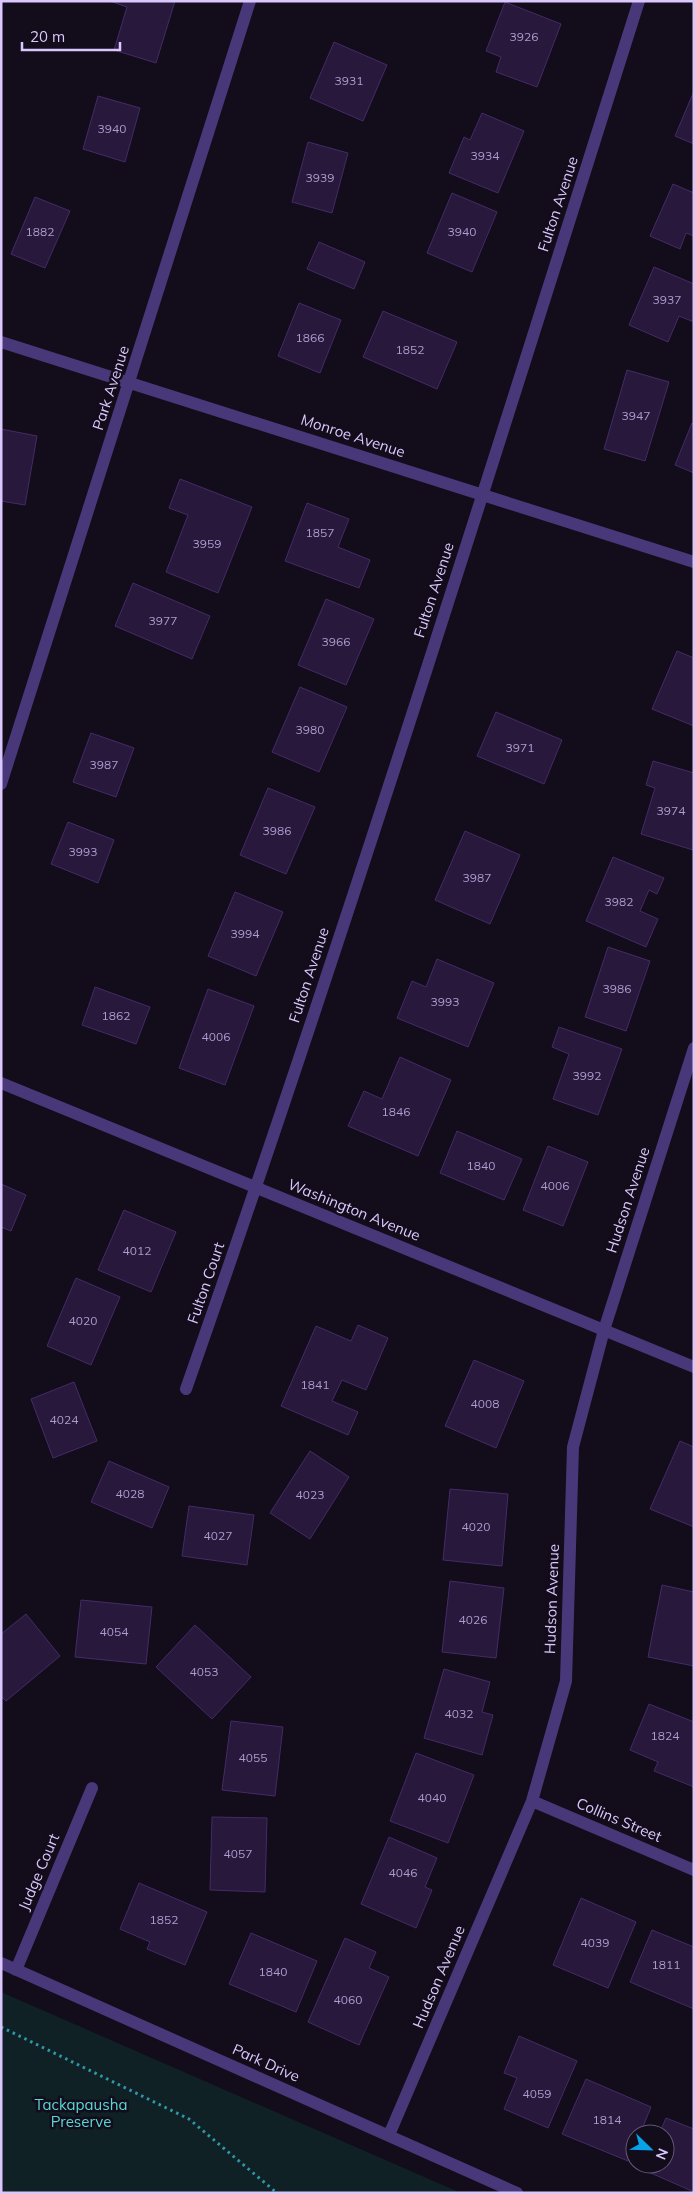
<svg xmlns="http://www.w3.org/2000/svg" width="695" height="2194" font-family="Mulish,sans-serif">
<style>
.green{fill:#0f2125}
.building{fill:#27183c;stroke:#442b67}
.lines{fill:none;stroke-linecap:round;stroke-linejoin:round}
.path{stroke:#3196a9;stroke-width:3;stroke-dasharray:2.5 4;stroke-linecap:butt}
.minor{stroke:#493879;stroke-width:12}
.labels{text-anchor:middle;stroke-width:5;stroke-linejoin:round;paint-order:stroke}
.number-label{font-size:12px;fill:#ad9ccd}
.street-label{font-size:15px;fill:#dac8fd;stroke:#120c1b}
.park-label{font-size:15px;fill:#58d9d5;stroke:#120c1b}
</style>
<rect width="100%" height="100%" fill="#120c1b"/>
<path class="green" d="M1,1992L461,2193H1Z"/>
<path class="building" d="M110,1H175L156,63L114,50L127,7Z
M505,2L561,24L537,87L496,72L501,57L486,51Z
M334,42L387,65L363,121L310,98Z
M694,91V144L675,136Z
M98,96L140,108L125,162L83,149Z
M482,113L524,131L498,193L449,173L464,137L470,140Z
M308,142L348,153L332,213L292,202Z
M673,184L694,193V236L686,233L680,249L650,236Z
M452,193L497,212L472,272L427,253Z
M35,197L70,211L45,268L11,254Z
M319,242L365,262L354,289L307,269Z
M654,267L694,284V322L679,316L668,342L629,325Z
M299,303L341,320L320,373L278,356Z
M383,311L457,342L437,389L363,357Z
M627,370L669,382L645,461L604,449Z
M692,423L694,424V473L675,465Z
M1,429L37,436L25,505L1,501Z
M180,479L252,507L218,593L166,572L188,515L169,508Z
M307,503L349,519L338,547L370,560L359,588L285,561Z
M133,583L210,616L192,659L115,626Z
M326,599L374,619L346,685L298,665Z
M677,651L694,658V726L652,709Z
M300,687L347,707L319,772L272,752Z
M496,712L562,740L544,784L477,756Z
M91,733L134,748L116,797L73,782Z
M653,761L694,773L693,850L641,834L655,788L646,785Z
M268,788L315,807L286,874L240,855Z
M68,822L114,840L98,883L51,864Z
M465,831L520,855L490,924L435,900Z
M613,857L664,878L657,894L649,890L640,911L658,919L646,947L586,921Z
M235,892L283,912L256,976L208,956Z
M608,947L650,961L626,1031L585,1017Z
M437,959L494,983L468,1047L397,1018L412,981L426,987Z
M95,987L150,1007L136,1044L82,1025Z
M208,989L254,1006L225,1085L179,1068Z
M559,1027L622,1049L598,1115L553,1099L569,1054L552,1047Z
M400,1057L451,1080L418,1156L348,1126L364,1091L382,1099Z
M457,1131L522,1159L504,1200L440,1173Z
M548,1146L588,1162L563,1226L523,1210Z
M1,1184L26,1195L11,1231L1,1227Z
M124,1210L176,1232L151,1292L98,1270Z
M76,1278L120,1297L91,1365L47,1346Z
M358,1325L388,1338L366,1390L342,1380L332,1401L358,1412L348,1435L281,1406L316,1326L351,1341Z
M474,1360L524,1381L496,1448L445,1426Z
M74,1382L97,1441L53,1458L31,1399Z
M680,1441L694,1447V1527L650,1509Z
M310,1451L349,1477L310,1539L270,1513Z
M109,1461L169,1487L152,1528L91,1502Z
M450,1489L508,1494L502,1566L443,1560Z
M189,1506L254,1515L247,1565L182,1556Z
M450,1581L504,1588L496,1658L442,1652Z
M662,1585L694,1592V1666L648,1657Z
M81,1600L152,1607L146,1664L75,1657Z
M26,1614L60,1656L6,1701L1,1696V1634Z
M195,1625L251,1677L212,1719L156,1667Z
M444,1669L490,1682L482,1712L493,1715L482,1755L424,1738Z
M649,1704L694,1722V1787L654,1771L658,1762L630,1750Z
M231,1721L283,1727L275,1796L222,1790Z
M416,1753L474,1775L448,1843L390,1821Z
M212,1817L267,1818L265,1892L210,1890Z
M389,1837L437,1858L425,1887L432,1890L416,1928L361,1904Z
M139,1883L207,1912L185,1965L147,1949L150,1942L120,1929Z
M581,1898L636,1922L608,1988L553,1965Z
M652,1930L694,1947V2009L630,1982Z
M251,1933L317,1961L296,2012L229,1984Z
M345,1938L376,1952L369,1968L389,1977L359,2045L308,2022Z
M519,2036L577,2061L548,2128L504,2109L517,2078L504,2073Z
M586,2079L651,2107L640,2134H635V2145L628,2161L562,2134Z
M666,2118L694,2129V2192L644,2170L646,2164H665V2134H659Z"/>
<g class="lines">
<path class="path" d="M1,2027L189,2119L277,2193"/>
<path class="minor" d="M1,342L694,562
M1,784L250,1
M1,1083L694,1367
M186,1389C347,930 492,465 639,1
M532,1801L694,1870
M1,1963L517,2193
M16,1970L92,1788
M389,2135L532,1801L566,1681L573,1447L604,1330L694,1048"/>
</g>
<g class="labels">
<g class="number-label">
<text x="524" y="41">3926</text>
<text x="349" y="85">3931</text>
<text x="112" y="133">3940</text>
<text x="485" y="160">3934</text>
<text x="320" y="182">3939</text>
<text x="40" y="236">1882</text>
<text x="462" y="236">3940</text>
<text x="667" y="304">3937</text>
<text x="310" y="342">1866</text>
<text x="410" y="354">1852</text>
<text x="636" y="420">3947</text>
<text x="320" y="537">1857</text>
<text x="207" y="548">3959</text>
<text x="163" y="625">3977</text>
<text x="336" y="646">3966</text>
<text x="310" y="734">3980</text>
<text x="520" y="752">3971</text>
<text x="104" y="769">3987</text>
<text x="671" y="815">3974</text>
<text x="277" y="835">3986</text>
<text x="83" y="856">3993</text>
<text x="477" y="882">3987</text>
<text x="619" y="906">3982</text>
<text x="245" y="938">3994</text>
<text x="617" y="993">3986</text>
<text x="445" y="1006">3993</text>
<text x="116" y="1020">1862</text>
<text x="216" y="1041">4006</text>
<text x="587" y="1080">3992</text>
<text x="396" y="1116">1846</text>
<text x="481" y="1170">1840</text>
<text x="555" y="1190">4006</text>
<text x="137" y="1255">4012</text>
<text x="83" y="1325">4020</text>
<text x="315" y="1389">1841</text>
<text x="485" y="1408">4008</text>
<text x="64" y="1424">4024</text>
<text x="130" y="1498">4028</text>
<text x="310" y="1499">4023</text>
<text x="476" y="1531">4020</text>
<text x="218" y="1540">4027</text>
<text x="473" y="1624">4026</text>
<text x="114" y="1636">4054</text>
<text x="204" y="1676">4053</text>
<text x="459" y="1718">4032</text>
<text x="665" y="1740">1824</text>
<text x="253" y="1762">4055</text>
<text x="432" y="1802">4040</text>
<text x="238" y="1858">4057</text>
<text x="403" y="1877">4046</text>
<text x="164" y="1924">1852</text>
<text x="595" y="1947">4039</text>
<text x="666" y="1969">1811</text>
<text x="273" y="1976">1840</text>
<text x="348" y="2004">4060</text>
<text x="537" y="2098">4059</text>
<text x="607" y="2124">1814</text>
</g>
<g class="street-label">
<text transform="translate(558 204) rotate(-72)" y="5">Fulton Avenue</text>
<text transform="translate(111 388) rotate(-72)" y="5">Park Avenue</text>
<text transform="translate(353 436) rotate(18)" y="5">Monroe Avenue</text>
<text transform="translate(434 590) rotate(-72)" y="5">Fulton Avenue</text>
<text transform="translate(309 975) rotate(-72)" y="5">Fulton Avenue</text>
<text transform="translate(628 1200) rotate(-72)" y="5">Hudson Avenue</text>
<text transform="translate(354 1210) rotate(22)" y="5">Washington Avenue</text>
<text transform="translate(206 1283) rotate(-71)" y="5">Fulton Court</text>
<text transform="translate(552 1599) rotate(-88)" y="5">Hudson Avenue</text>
<text transform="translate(619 1820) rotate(23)" y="5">Collins Street</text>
<text transform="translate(39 1872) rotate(-67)" y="5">Judge Court</text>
<text transform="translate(439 1977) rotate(-67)" y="5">Hudson Avenue</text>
<text transform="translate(266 2063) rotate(24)" y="5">Park Drive</text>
</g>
<g class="park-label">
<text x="81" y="2110">Tackapausha<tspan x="81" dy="17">Preserve</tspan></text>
</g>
</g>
<rect width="695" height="2194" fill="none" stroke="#dac8fd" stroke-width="5"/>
<g transform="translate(650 2149) rotate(113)"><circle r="24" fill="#120c1b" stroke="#625775"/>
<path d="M0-4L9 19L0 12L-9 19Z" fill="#08a2e9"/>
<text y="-8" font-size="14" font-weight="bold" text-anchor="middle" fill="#dac8fd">N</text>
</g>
<path d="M22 42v8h98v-8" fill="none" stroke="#dac8fd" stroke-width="2.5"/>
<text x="30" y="42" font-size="15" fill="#dac8fd" stroke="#120c1b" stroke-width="4" paint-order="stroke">20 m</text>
</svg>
